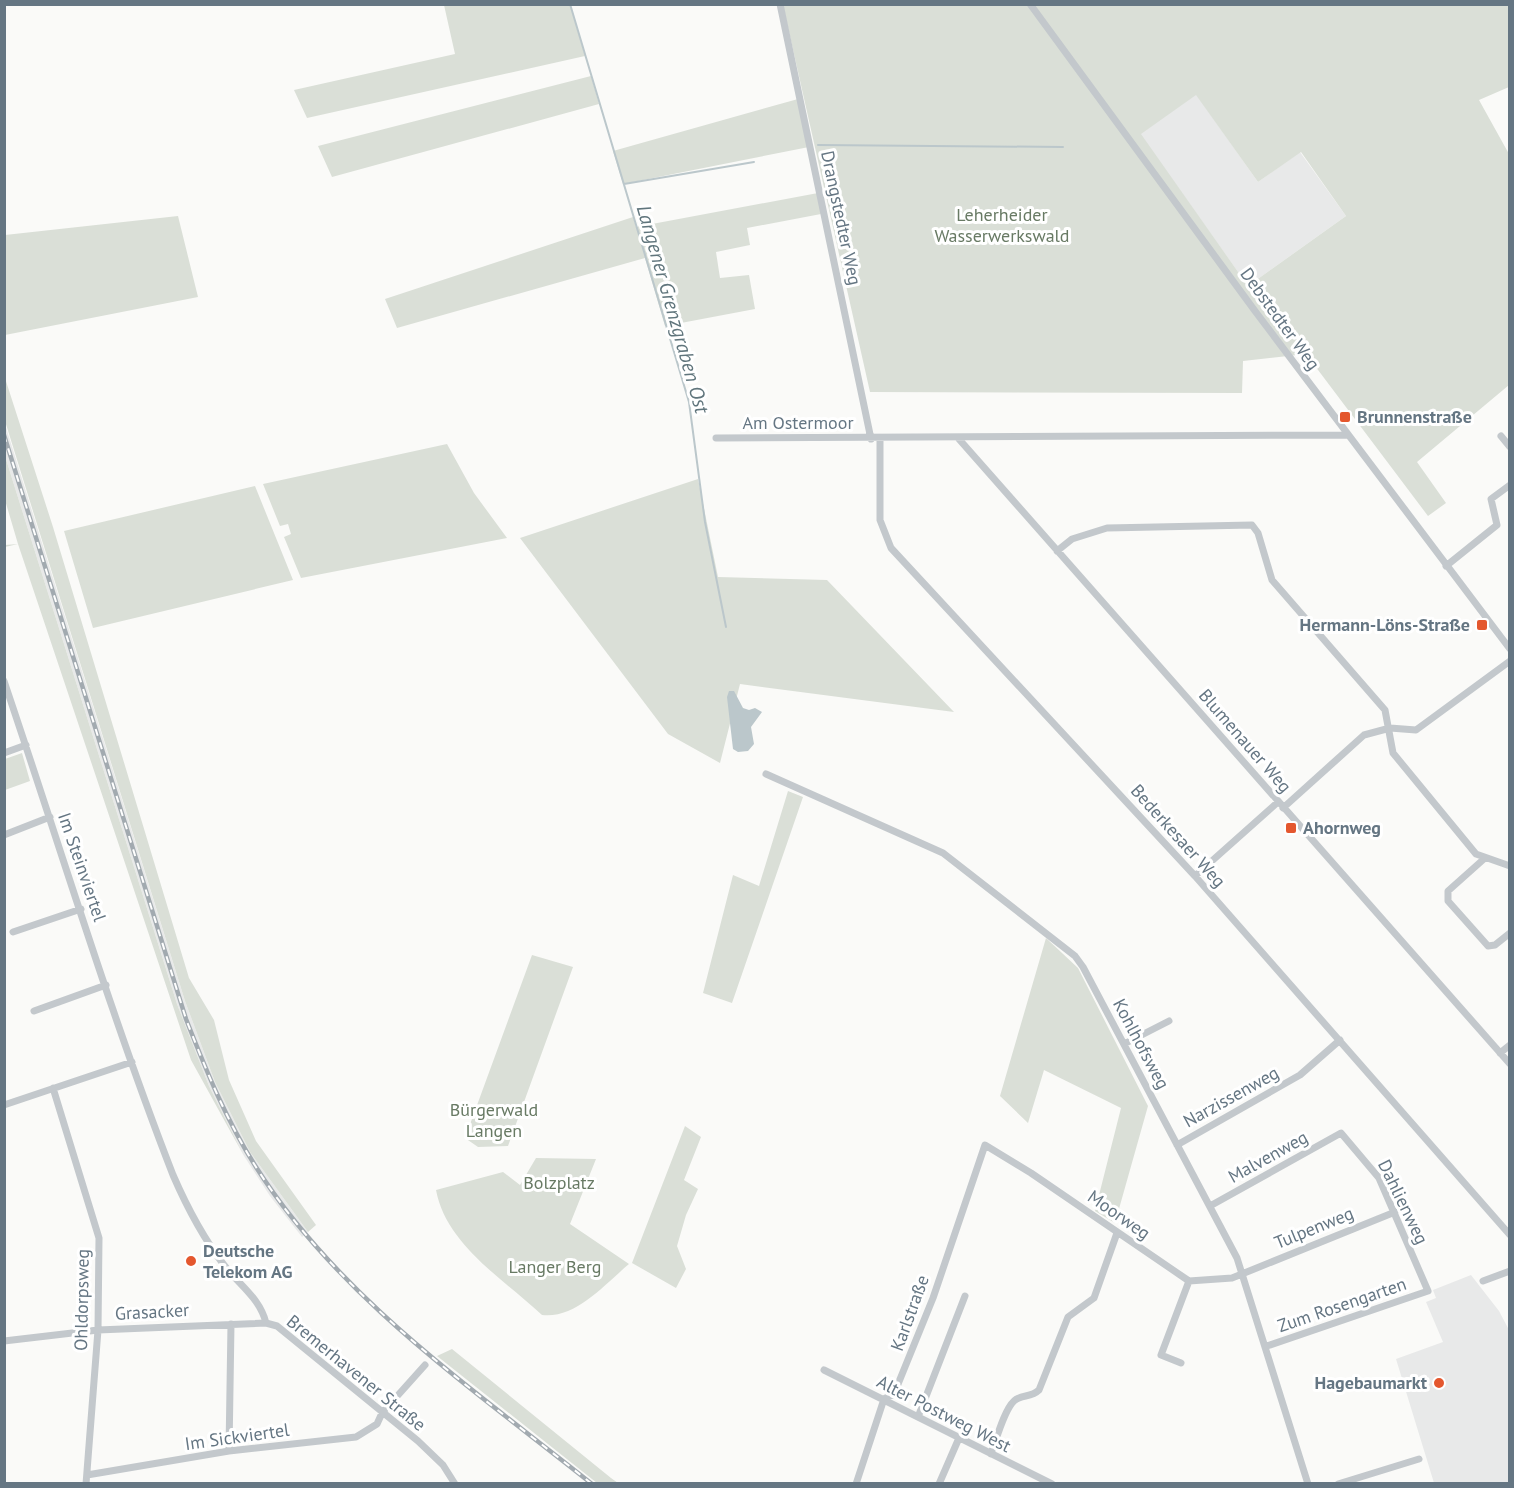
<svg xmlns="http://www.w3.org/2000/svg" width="1514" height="1488" font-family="'PT Sans',sans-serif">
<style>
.built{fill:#e8e9e9}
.green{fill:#dadfd7;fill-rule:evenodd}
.water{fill:#bbc7cb}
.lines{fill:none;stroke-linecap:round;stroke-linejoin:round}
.stream{stroke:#bbc7cb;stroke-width:2}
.minor{stroke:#c3c8cc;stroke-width:7}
.rail-casing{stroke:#a2aab0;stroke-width:4.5}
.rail{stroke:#fff;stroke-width:2;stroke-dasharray:7;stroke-linecap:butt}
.poi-dot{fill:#e4572e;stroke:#fff;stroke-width:2}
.labels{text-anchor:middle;stroke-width:6;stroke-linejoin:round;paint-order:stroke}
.park-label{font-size:18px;fill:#687a64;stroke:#fff}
.street-label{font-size:18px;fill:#657683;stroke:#fff}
.poi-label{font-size:18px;font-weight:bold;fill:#657683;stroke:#fff;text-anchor:start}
.water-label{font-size:20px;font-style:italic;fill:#60757c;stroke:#fff}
</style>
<rect width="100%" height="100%" fill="#fafaf8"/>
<path class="built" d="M1196,94L1258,182L1300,152L1346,216L1248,286L1140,134Z
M4,421L185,1001L215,1082L250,1152L308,1232L302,1237L270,1196L244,1156L209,1086L177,1004L5,456Z
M1471,1275L1499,1311L1509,1330V1483H1434L1396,1359L1443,1342L1426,1302L1436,1298L1433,1290Z"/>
<path class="green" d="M444,5H570L585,56L307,118L294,90L455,54Z
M783,5H1509V87L1479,100L1509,154V385L1417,462L1446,503L1428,516L1306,354L1243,361L1242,393L870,392ZM1196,95L1258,182L1301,152L1346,216L1248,286L1141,134Z
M591,76L599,104L332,177L318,146Z
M798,99L809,147L623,184L613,151Z
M818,193L821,214L747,228L750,245L716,252L720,278L749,275L755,309L665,326L645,258L397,328L385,299L633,217L636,227Z
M178,216L198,297L5,335V235Z
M4,375L53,527L189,978L214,1020L229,1080L256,1141L316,1225L308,1232L250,1152L215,1082L185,1001L5,421Z
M447,444L474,493L507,538L301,578L284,537L291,534L288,524L280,526L263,484Z
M5,456L177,1004L209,1086L244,1156L191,1060L18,544L5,547V545L18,544L5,500Z
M698,479L718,577L827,580L954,712L740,684L720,763L668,734L520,538Z
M255,486L293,580L93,628L64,531Z
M22,753L30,781L5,790V759Z
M788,791L803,797L732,1003L703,993L733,875L759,886Z
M1046,938L1078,968L1148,1106L1115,1223L1095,1211L1121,1108L1044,1070L1028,1123L1000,1096Z
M532,955L573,967L508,1146L478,1147L465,1138Z
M685,1126L701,1137L684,1180L698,1189L686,1215L677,1246L686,1269L676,1288L632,1263Z
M536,1158L596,1159L570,1224L629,1264C605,1284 576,1319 542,1315C503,1279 446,1244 436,1190L503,1172L520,1185Z
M452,1349L611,1478L618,1483H597L437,1356Z"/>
<path class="water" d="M729,691H734L743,708L749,710L755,708L762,712L751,727L754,744L748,751L738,752L733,749L727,697Z"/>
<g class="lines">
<path class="stream" d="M570,4L689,402L705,522L726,627
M818,145L1063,147
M624,184L754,162"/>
<path class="minor" d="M780,4L871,439
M1030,4L1255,311L1510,649
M1501,436L1510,447
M716,438L1347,435
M958,438L1510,1064
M880,439V520L891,548L1195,876L1510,1235
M1057,551L1072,539L1107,528L1252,525L1258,533L1272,580L1385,710L1393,753L1476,854L1510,866
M1446,566L1497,525L1491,499L1510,485
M4,681C60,846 110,1013 173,1175C186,1205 204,1239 224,1265C239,1285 260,1298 266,1323
M4,753L26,745
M766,774L943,853L1075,956L1083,967L1237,1258L1308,1484
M1283,808L1364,735L1390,728L1416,730L1510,661
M4,835L50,817
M1485,858L1448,891V901L1488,946L1495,945L1510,933
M1195,876L1278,802
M13,932L81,909
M34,1011L106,985
M1124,1044L1169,1021
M1500,1053L1510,1045
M53,1088L99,1238L98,1330L86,1484
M4,1105L132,1062
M1177,1145L1300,1075L1340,1040
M1210,1206L1341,1133L1379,1178L1428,1291L1267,1346
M1483,1281L1510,1271
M4,1341L98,1330L266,1323L277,1326L418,1441L443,1465L455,1484
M1181,1363L1161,1355L1189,1281
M824,1370L1052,1484
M918,1417L965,1296
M229,1451L231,1324
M991,1454C996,1441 1004,1410 1014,1401C1021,1394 1031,1398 1039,1390L1068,1317L1094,1298L1117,1233
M87,1475L229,1451L356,1437L377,1424L382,1413L425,1365
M856,1484L884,1399L894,1394L933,1298L985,1145L1031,1173L1189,1281L1232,1278L1395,1212
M939,1484L959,1438
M1338,1484L1419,1459"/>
<defs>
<path id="rail" d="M4,435L186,1019C206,1070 226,1120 256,1167C339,1298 472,1388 592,1484"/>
</defs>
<use href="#rail" class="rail-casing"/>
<use href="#rail" class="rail"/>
</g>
<g class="poi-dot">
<rect x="1339" y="411" width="12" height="12" rx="3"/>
<rect x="1476" y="619" width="12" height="12" rx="3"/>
<rect x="1285" y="822" width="12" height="12" rx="3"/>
<circle cx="191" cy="1261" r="6"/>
<circle cx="1439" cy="1383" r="6"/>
</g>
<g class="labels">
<g class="park-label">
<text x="1002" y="221">Leherheider<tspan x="1002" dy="21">Wasserwerkswald</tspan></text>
<text x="494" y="1116">Bürgerwald<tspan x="494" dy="21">Langen</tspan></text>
<text x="559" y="1189">Bolzplatz</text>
<text x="555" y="1273">Langer Berg</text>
</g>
<g class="street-label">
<text transform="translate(841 218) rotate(78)" y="6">Drangstedter Weg</text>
<text transform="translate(1280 319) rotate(54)" y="6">Debstedter Weg</text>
<text x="798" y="429">Am Ostermoor</text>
<text transform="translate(1245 741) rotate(49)" y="6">Blumenauer Weg</text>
<text transform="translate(1178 836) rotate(48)" y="6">Bederkesaer Weg</text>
<text transform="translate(82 867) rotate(71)" y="6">Im Steinviertel</text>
<text transform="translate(1141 1044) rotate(62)" y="6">Kohlhofsweg</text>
<text transform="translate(1231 1097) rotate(-29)" y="6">Narzissenweg</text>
<text transform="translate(1268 1157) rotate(-29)" y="6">Malvenweg</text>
<text transform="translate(1403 1202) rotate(64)" y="6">Dahlienweg</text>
<text transform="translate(1119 1215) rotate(35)" y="6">Moorweg</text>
<text transform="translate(1314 1228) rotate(-22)" y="6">Tulpenweg</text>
<text transform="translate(82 1300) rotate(-89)" y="6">Ohldorpsweg</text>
<text transform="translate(1342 1305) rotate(-19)" y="6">Zum Rosengarten</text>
<text transform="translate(152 1312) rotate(-3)" y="6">Grasacker</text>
<text transform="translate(910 1313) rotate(-70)" y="6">Karlstraße</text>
<text transform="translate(356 1373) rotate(39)" y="6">Bremerhavener Straße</text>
<text transform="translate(944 1414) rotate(27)" y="6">Alter Postweg West</text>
<text transform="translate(237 1437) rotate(-8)" y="6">Im Sickviertel</text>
</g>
<g class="poi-label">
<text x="1357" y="423">Brunnenstraße</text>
<text x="1470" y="631" text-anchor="end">Hermann-Löns-Straße</text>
<text x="1303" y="834">Ahornweg</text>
<text x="203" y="1257">Deutsche<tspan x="203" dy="21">Telekom AG</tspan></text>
<text x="1427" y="1389" text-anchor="end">Hagebaumarkt</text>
</g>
<g class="water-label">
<text transform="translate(673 309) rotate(74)" y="7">Langener Grenzgraben Ost</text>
</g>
</g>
<rect width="1514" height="1488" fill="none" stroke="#657683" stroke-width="12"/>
</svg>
